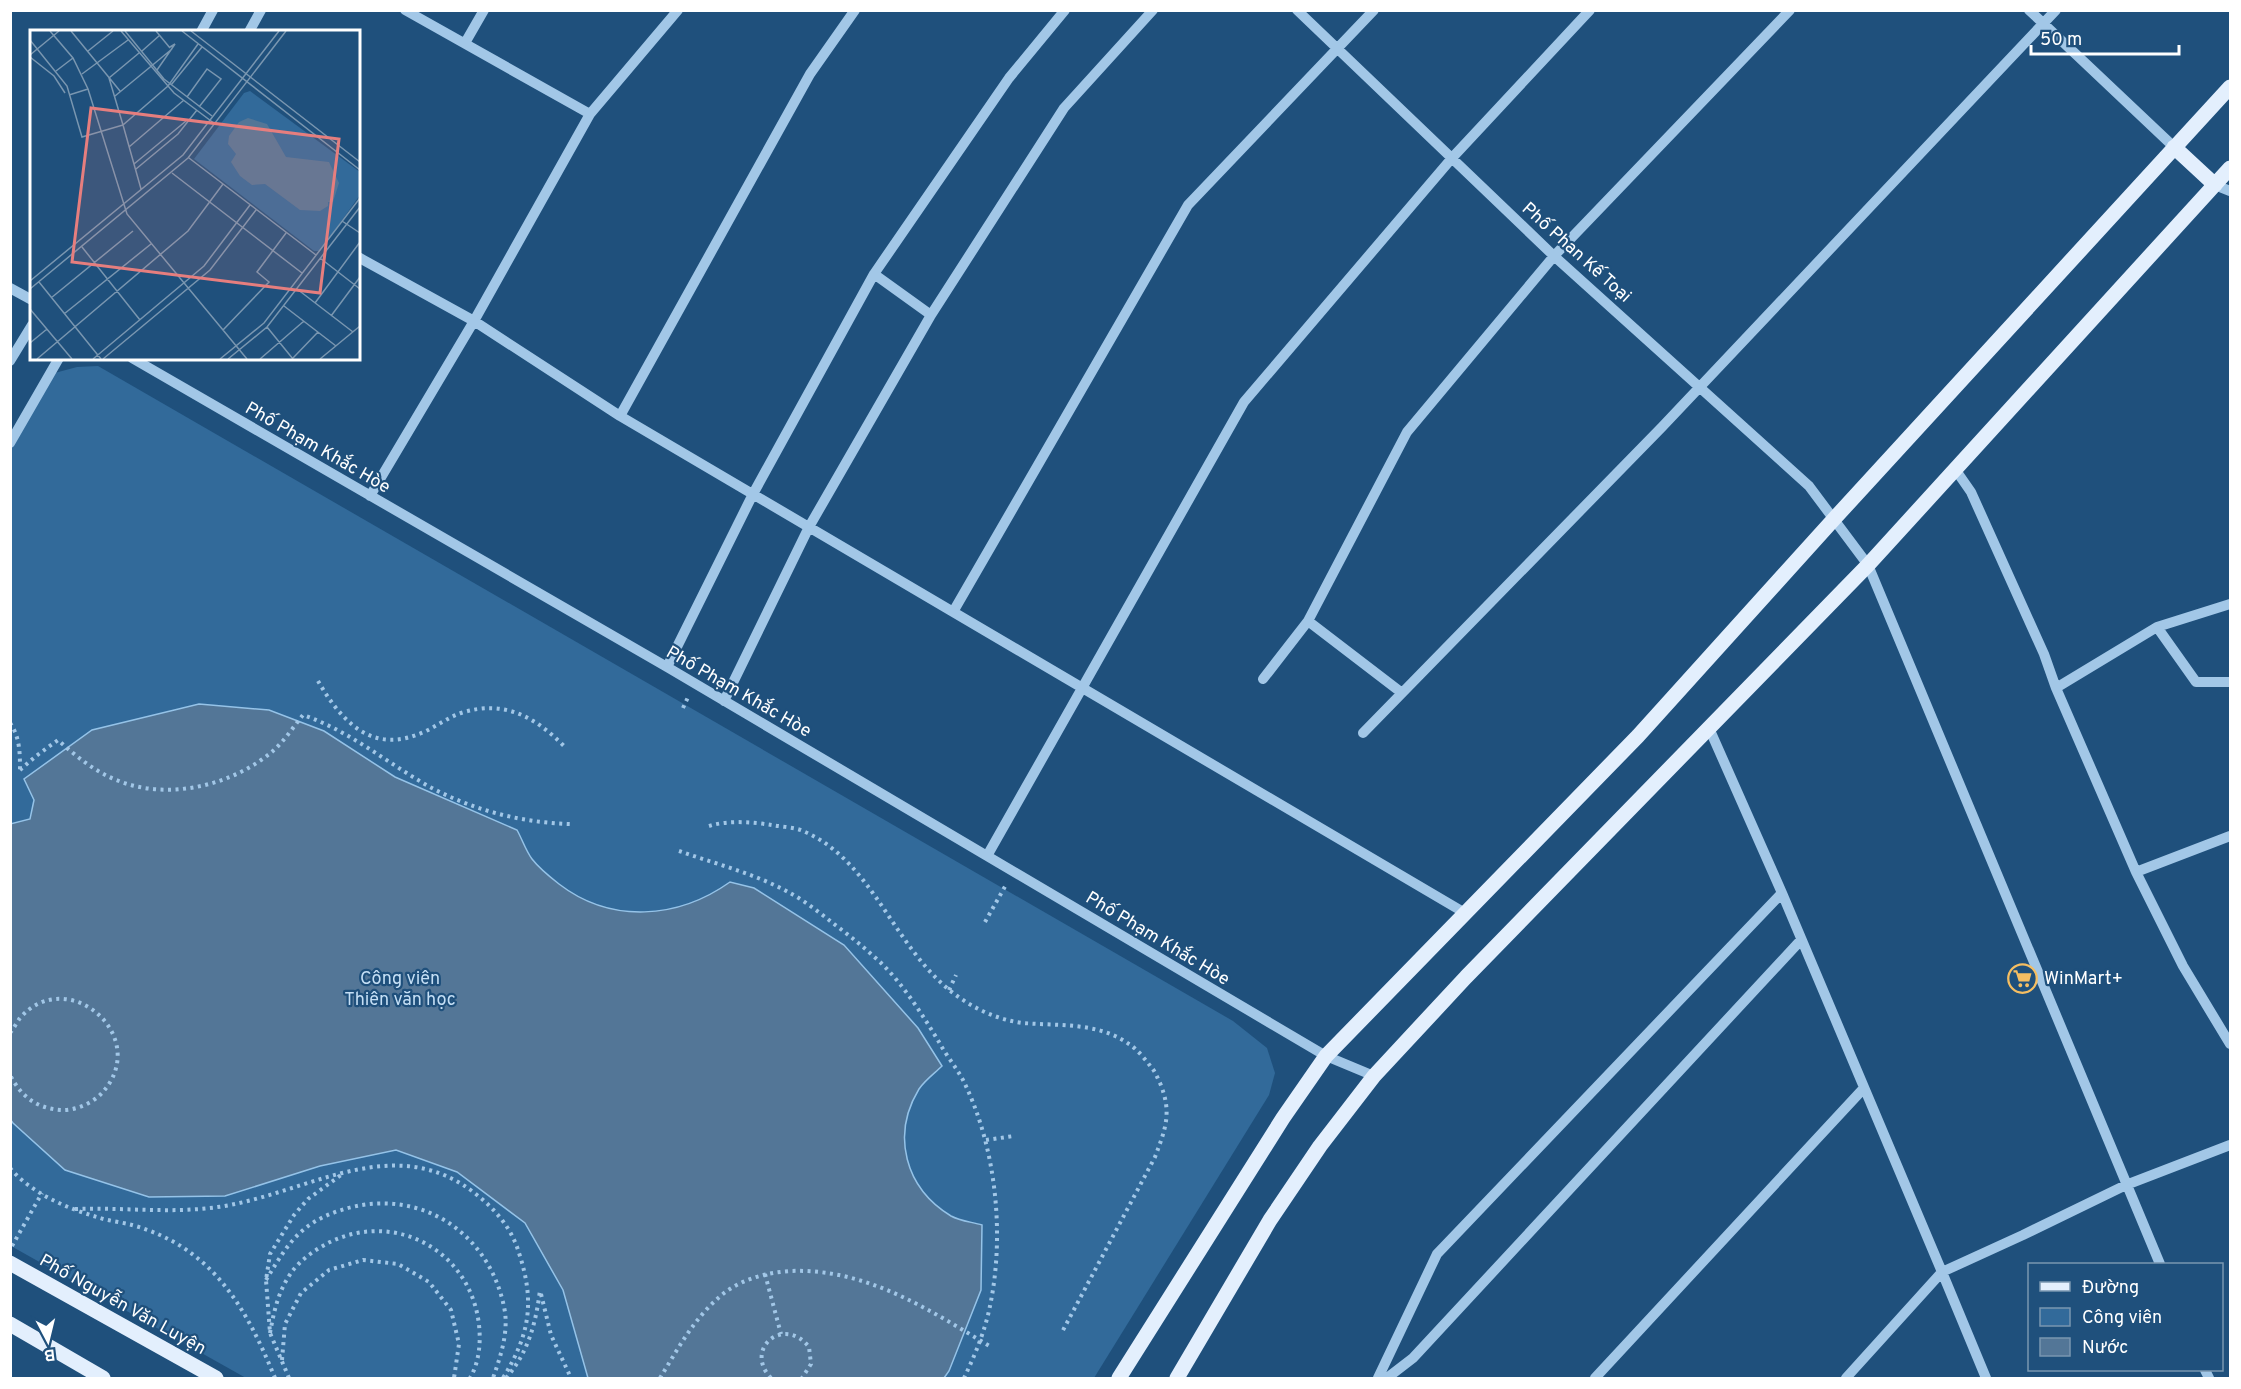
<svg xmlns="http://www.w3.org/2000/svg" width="2241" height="1389" font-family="Overpass,sans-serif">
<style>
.green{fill:#326a9a}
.water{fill:#537697;stroke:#95c3e8;stroke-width:1.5}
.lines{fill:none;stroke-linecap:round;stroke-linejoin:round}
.path{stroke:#a2c7e7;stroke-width:4;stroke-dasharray:3 4.5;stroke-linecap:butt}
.minor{stroke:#a2c7e7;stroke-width:10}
.major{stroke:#e3effd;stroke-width:15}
.labels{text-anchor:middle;stroke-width:4.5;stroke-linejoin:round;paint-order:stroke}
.street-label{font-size:18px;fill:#fff;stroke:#1f507c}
.park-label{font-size:18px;fill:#c5dff5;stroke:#1f507c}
.poi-label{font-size:18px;fill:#fff;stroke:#1f507c;text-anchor:start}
.inset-road{fill:none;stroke:#7996b0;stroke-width:1.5}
.view{fill:#e67e7e;fill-opacity:0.15;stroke:#e67e7e;stroke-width:3}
.inset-edge{fill:none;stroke:#fff;stroke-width:3}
</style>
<rect width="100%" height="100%" fill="#1f507c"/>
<path class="green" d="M98,366L1233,1021L1267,1048L1275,1073L1269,1095L1094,1378H246L11,1246V447L51,374L77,367Z"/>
<path class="water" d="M199,704L269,710L324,731L395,777L517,830C522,839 526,851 532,859C539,868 550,877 559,884C611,924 678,919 730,882L754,888L844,945L918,1028L942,1066C935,1073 925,1080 919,1089C891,1135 905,1188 951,1216C960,1221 972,1222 982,1225L981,1290L949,1371L944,1378H588L563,1290L525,1223L457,1172L396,1150L320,1166L225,1196L149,1197L65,1170L13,1123L10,1119V824L30,819L34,800L24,779L92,730Z"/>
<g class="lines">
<path class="path" d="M318,681C339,717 368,753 416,735C432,730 446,718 461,713C504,699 535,717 564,746
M683,708L689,695
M10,723C20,737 20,754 20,770
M20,770L36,756L58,740C77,757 95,772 119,781C169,801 234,785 274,750C285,740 294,726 303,715C350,731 387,763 430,787C473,810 522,823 571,824
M709,826C728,820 753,822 772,825C782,827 794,827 803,831C876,862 894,953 960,998C979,1011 1000,1020 1023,1023C1059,1026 1098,1022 1129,1044C1137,1049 1145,1059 1151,1067C1155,1071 1157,1077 1160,1083C1172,1112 1166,1128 1155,1157L1061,1334
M679,851C716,864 756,874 790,893C805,901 820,913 834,924C850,936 865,948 880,962C903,984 922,1014 939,1042C946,1055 956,1067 963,1080C996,1146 1005,1234 990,1306C985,1331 975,1355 964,1378
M985,922L1007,883
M949,990L956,975
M10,1033C14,1028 17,1022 20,1018C68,963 154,1038 101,1094C91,1104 74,1111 60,1110C36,1108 21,1096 10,1075
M986,1140L1014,1136
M10,1168C31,1193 66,1208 97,1217C108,1221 121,1222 132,1225C212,1247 246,1307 275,1378
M75,1209C127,1207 178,1215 230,1205C314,1189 398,1131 477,1195C496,1210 512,1229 519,1253C535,1302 530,1334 503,1378
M12,1246L42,1193
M765,1274L781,1334
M266,1280C279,1259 290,1238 311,1224C326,1214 345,1208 362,1205C433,1194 493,1241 505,1312C508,1335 500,1358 493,1378
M541,1294L551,1335L571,1378
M270,1333C274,1311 278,1292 291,1273C300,1260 316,1249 330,1242C397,1210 471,1252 479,1325C481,1343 479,1363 470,1378
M282,1360L285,1324L301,1293L329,1270L363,1260L398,1264L429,1282L451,1310L459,1344L454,1378
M289,1378L270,1333L266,1280L270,1254L294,1215L308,1199L341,1175
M506,1378C528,1353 536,1323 540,1290
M660,1378C676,1352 692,1322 715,1301C735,1281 762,1273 790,1271C866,1268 928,1309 991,1347
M771,1378C743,1349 784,1315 809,1347L811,1364L802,1378"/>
<path class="minor" d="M405,10L590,114
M1297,10L1554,256L1809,486L1868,565L2160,1264
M2029,10L2174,147
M201,32L213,10
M249,32L261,10
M465,43L484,10
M2215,185L2230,191
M358,257L474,321L620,416L1465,913
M874,274L931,315
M10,288L32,300
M132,358L667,667L1326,1056L1374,1076
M10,361L32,325
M620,416L810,74L855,10
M10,443L59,358
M1955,469L1971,492L2044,654L2056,688
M370,496L474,321L590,114L678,10
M2230,604L2157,627L2056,688L2136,872L2183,966L2230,1044
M953,612L1188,205L1374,10
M1308,621L1407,432L1554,256L1790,10
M2157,627L2196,682H2230
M667,667L753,494L874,274L1009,78L1065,10
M1263,679L1308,621L1402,693
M724,701L809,527L931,315L1064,108L1153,10
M1709,728L1782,893L1942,1272L1846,1378
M1363,733L1662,427L2056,10
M987,856L1244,402L1452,158L1590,10
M2136,872L2230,836
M2205,1370L2209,1378
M1378,1378L1437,1254L1782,893
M1387,1378L1413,1358L1801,940
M1595,1378L1864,1088
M1986,1378L1942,1272L2023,1235L2126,1185L2230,1145"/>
<path class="major" d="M2174,147L2215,185
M10,1263L216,1378
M10,1324L103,1378
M1119,1378L1283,1118L1326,1056L1638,736L1834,519L2230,87
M1177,1378L1270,1220L1320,1146L1374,1076L1466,977L1868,565L2230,168"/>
</g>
<defs>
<symbol id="supermarket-ring" viewBox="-11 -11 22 22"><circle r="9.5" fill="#1f507c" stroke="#f5be62" stroke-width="1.5"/><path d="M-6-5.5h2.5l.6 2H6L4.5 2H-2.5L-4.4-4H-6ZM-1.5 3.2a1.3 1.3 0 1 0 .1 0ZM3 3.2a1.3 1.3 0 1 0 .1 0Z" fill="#f5be62"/></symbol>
</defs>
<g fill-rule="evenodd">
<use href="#supermarket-ring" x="2006" y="962" width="33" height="33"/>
</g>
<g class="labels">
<g class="street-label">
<text transform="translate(1577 252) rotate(42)" y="6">Phố Phan Kế Toại</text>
<text transform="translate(318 447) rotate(30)" y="6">Phố Phạm Khắc Hòe</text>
<text transform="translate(739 691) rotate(30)" y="6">Phố Phạm Khắc Hòe</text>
<text transform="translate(1158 938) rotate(31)" y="6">Phố Phạm Khắc Hòe</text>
<text transform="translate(123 1304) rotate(29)" y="6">Phố Nguyễn Văn Luyện</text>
</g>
<g class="park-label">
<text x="400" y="984">Công viên<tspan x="400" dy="21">Thiên văn học</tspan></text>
</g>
<g class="poi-label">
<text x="2044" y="984">WinMart+</text>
</g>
</g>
<g transform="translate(30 30)">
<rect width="330" height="330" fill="#1f507c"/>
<path d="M220,61L330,142V165L290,221H284L164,129L214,63Z" fill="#326a9a"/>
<path d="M218,88L237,94L256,127L299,132L309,153L303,172H298V176L290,181L270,180L235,154L222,155L210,146L201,132L206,124L198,114L199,106L209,92Z" fill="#537697"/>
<path class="inset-road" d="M20,1L43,28L58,59L97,184L217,329M41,1L90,61M91,1L144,63L185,94M95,1L134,49L182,86M126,1L140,18M152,1L330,140M161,1L330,132M0,10L37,56L52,107L93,95L79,48L109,23M58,21L83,1M112,21L130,5M0,25L29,1M0,27L24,46L35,63M127,40L145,14L140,17M26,41L43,28M52,44L98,10M141,55L172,17M39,65L58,59M85,66L142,19M157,67L177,39L191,49L169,77M99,117L154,70M159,128L286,225M104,134L156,91M106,139L148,104L167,80M142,143L272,243M111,159L93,95L138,56L168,14M312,191L330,203M52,217L110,290M290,228L330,259M0,251L153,125L249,1M9,252L71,329M0,259L158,128L256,1M267,259L323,302M21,268L103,201M285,273L330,212M254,276L306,316M0,279L42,329M34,284L121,214M301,286L330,247M237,297L263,329M193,300L239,252L227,242L256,203M0,313L17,299M263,328L288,302M7,329L158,201L193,154M63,329L174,236L220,175M73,329L180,240L226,180M190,329L234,293L330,168M198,329L237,297L330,177M230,329L274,291M290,329L330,296"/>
<path class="view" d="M61,78L309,109L290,263L42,232Z"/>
<rect width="330" height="330" class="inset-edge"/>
</g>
<rect width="2241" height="1389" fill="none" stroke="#ffffff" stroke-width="24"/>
<rect x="2028" y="1263" width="195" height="108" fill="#1f507c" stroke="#7996b0" stroke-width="1.5"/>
<rect x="2040" y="1282" width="30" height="9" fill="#e3effd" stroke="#7996b0" stroke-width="1.5"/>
<text x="2082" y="1293" font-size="18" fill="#ffffff">Đường</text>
<rect x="2040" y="1308" width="30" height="18" fill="#326a9a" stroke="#7996b0" stroke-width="1.5"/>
<text x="2082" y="1323" font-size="18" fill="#ffffff">Công viên</text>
<rect x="2040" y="1338" width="30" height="18" fill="#537697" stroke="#7996b0" stroke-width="1.5"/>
<text x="2082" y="1353" font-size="18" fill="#ffffff">Nước</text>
<g transform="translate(48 1341) rotate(173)" stroke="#1f507c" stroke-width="4.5" paint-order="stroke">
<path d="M0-4.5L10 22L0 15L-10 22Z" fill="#ffffff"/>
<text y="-9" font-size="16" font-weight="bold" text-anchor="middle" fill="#ffffff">B</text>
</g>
<path d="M2031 45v9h148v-9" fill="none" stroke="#ffffff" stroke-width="3"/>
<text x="2040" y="45" font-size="18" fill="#ffffff" stroke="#1f507c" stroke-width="4.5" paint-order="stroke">50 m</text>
</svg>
